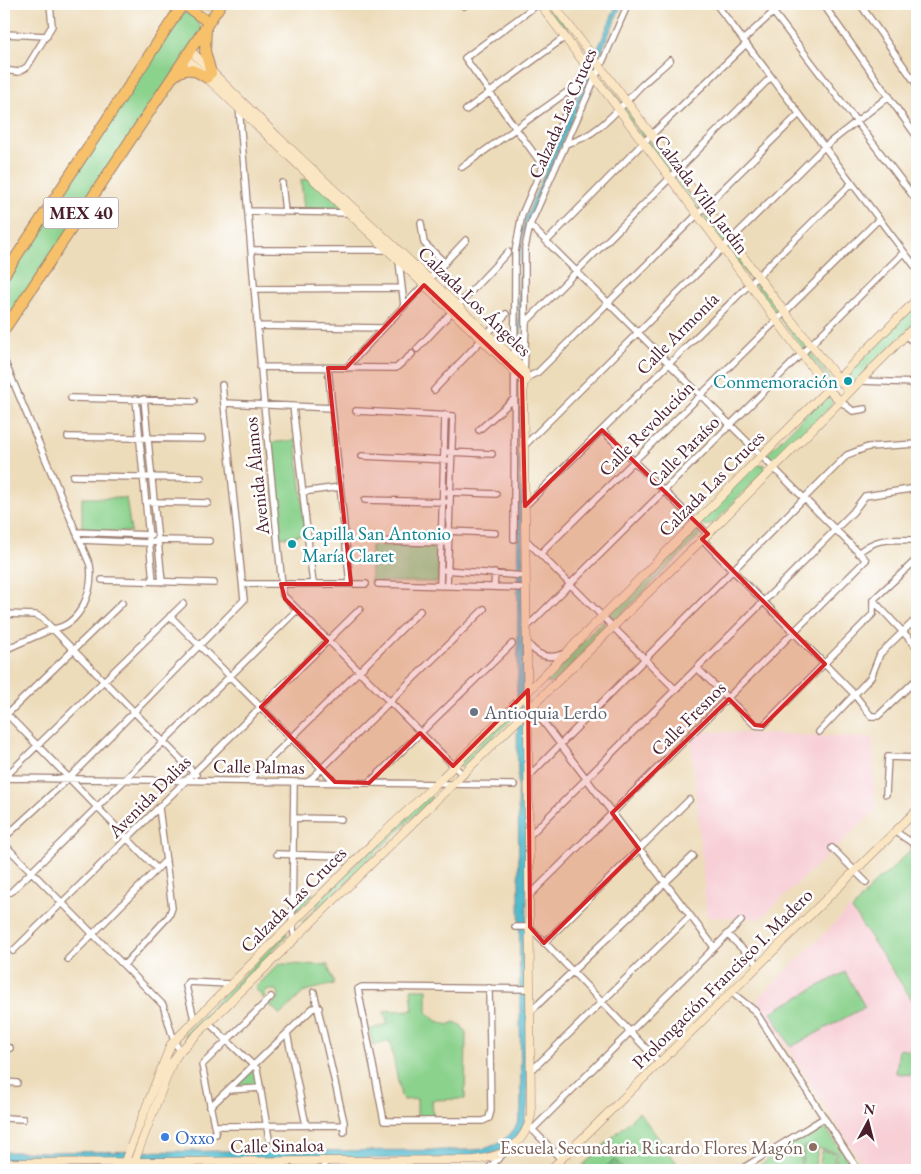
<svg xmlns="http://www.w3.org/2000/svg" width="921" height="1174" font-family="'EB Garamond',serif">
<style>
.built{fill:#f7cfd5}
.green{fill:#8bd28d;stroke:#6a785c}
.forest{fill:#70b478;stroke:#5d6a52}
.water{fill:#4fbacc;stroke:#4c6c7c}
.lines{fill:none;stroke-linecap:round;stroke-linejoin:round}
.street-casing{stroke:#9c7e72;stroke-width:8}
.secondary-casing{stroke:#9c7e72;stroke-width:9}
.highway-casing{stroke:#9c7e72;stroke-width:12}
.street{stroke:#fff;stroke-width:5.5}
.secondary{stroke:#fbe6c4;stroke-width:8}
.highway{stroke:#f6c16b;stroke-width:10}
.marked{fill:#d62828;fill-opacity:0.2;stroke:#d62828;stroke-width:4;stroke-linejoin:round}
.culture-dot{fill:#0f9aa8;stroke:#fff;stroke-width:2}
.worship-dot{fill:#6b7280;stroke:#fff;stroke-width:2}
.shop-dot{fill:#3f7fe0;stroke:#fff;stroke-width:2}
.education-dot{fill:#8d6e63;stroke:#fff;stroke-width:2}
.labels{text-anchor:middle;stroke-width:5;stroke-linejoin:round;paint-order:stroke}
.shield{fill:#fff;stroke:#80626b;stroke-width:1}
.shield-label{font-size:18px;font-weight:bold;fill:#4a1f2b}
.street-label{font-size:19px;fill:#4a1f2b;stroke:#fff}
.culture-label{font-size:19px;fill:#0d838f;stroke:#fff;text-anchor:end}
.worship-label{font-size:19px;fill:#5b616d;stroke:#fff;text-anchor:start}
.shop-label{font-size:19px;fill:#366cbe;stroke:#fff;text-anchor:start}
.education-label{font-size:19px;fill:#785e54;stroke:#fff;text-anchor:end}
</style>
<rect width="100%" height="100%" fill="#fff"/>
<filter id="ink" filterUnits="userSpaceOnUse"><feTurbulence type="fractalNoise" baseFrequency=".02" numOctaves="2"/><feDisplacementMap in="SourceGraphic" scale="10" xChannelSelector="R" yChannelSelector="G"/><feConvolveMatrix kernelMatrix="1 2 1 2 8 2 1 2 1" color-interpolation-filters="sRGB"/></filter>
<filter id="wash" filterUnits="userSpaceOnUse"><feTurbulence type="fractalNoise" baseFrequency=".0096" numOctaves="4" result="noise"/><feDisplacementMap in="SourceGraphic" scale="20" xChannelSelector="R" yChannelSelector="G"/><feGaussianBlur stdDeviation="1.12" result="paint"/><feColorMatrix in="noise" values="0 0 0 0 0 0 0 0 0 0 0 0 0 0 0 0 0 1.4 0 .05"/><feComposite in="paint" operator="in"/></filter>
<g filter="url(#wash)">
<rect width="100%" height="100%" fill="#eddcba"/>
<path class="built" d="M699,731L873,738L875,811L760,919L707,917L691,739Z
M850,908L917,1009V1170H866L757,1000Z"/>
<path class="green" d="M195,4H220C211,12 204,13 195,4Z
M544,4H550L582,49L578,50Z
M186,13L195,16L202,30L4,328V276L177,14Z
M600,77H602L831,379L830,381L806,353L599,80Z
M313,178L348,211L304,210L301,180Z
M917,302V321L855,382L847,381L845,376Z
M824,396L831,397L833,400L831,406L778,460H768L767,454Z
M296,440L306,534L279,538L269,443Z
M757,464L765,465L764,471L713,524L704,526L701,520Z
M82,498H126L131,532L92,531L82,528Z
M694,528L698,529L700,535L618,618H610L608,614Z
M371,546H438V582H371Z
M602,622L605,623L606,631L552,684L545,682L544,680Z
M511,713L515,716L461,768L458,765Z
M428,794L432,798L303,924L302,923L315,909L319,901Z
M913,847L917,853V1007L852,910L878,879L888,873Z
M295,888L313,894L296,912Z
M286,933L288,934L272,951L269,958L188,1038L184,1034Z
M279,964L328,965L334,984L305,991L280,1015L269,1004C276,1003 278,1001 279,994L276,990H266L264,999L255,988Z
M845,972L865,1007L791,1047L771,1012Z
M411,989H427V1012L435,1020L448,1025L454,1022L461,1025L466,1033L465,1099L432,1100L433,1117H417V1099L404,1100L401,1096L390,1041L373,1046L369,1030L388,1024L384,1011L413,1010Z
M899,1049L917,1052V1076L896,1073Z
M254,1065L260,1088L230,1089Z
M639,1112L682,1170H578Z
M823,1124L854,1170H835L837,1152L804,1146L799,1170L787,1168L786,1170H752Z
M805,1148L818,1150L814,1170L801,1168Z
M822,1151L835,1153L833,1170H819Z"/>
<path class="forest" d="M615,1159L624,1170H602Z"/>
<path class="water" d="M617,4H622L528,221L523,241L520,370L525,680L521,710L525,735L526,773L528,1099C524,1155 495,1156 448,1158L4,1161V1152L474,1150C497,1148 520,1134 521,1108L518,773C517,752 517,733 518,713C519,700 515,690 518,677L517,379L520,239L525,219Z"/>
</g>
<g filter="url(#ink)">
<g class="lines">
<defs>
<path id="street" d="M538,4L465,58L543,166
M716,4L917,269
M767,4L917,201
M823,4L917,137
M860,4L917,85
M464,6L467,4
M4,34L47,36
M743,40L782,4
M4,70L18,72L27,67L52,26L50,4
M239,107L264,405L283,595L463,775
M466,110L565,37
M565,144C597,138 619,108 641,86C650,77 661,69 670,60
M462,167L577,85
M282,183L285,212
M249,211L351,213
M421,223L424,243L445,263
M547,241L644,142L746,44
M251,250H390
M399,261L404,306
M254,289L402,288
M525,324V248L530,225L628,4
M257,326L383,328
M906,335L917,346
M417,349L508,252
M4,360L90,565C94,589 81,626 52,629L4,650
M260,367L396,368L412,354
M328,368L350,584
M346,368L466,240
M524,374L526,322L771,77
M524,379L538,372L799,114
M861,381L917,383
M914,383L917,407
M434,390L506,314
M71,398L194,401
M136,399L153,581
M144,399L162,582
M840,401L853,411L865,409
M224,403L332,408
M293,406L313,584
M356,411L453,416L447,586
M479,430L514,399
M602,430L708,534
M68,437L202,439
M525,445L824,147L889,96
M448,452L492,454
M362,456L447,460
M73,476L201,478
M302,492L340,487
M447,492L496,494
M365,500L445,502
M150,502L208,503
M525,506L852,183
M446,531L495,533
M76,532L151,535
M514,539L515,252L522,214L591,54
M525,539L676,690
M702,539L854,694L871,716H878L917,679
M80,540L150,543L162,540L209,541
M372,541L444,543
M541,553L879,219
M858,553C879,536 891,540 917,540
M445,570L526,576
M102,580L214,583
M243,584H366
M378,584L526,588
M440,586L445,415
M494,587L495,573
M873,600L917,647
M873,600L917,559
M4,614L36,615L42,618L196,775
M170,616L335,782
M526,628L904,252
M527,642C536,655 547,660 563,654
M697,668L755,725L763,726L869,618L873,614V600
M528,709L538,715L714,947
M4,711L157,869
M4,717L122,603
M819,732L871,677L880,654L917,618
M529,776L847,455L868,447L917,444
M4,778L514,785
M4,778L183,604
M248,781L420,611
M294,782L292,923L295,939
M308,782L484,609
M369,783L512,644
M886,794L888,757L917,758
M294,818L341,819
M896,832L917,846
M529,836L853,512L865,496L917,488
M4,838L68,779L244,600L222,385
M4,844L163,1005L174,1041L180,1051
M832,848L866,882
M277,854L340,856
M11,892L296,611
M529,896L866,560L530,225
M515,927H530L660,1063
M727,934L758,964
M544,943L689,800
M13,951L360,609
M68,959L166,860
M124,965L169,916L172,908L159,808
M489,988L491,1110L489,1118L483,1121H384L358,989L362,987L530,989
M314,992L344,1122V1132
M731,992L755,1011L858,1170
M530,1012L693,856
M194,1019L186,986L188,982L230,984
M209,1023L257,1069L269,1139
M287,1033L306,1125
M4,1048H10
M531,1071L690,916
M4,1082L17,1083
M228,1090L261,1088
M210,1107L313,1008H319
M4,1118L23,1119
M215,1126L344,1125
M530,1127L561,1159
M532,1130L741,921
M216,1134L202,1065L271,997
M396,1161L407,1170
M271,1162L291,1170
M156,1163L172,1170
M219,1170L222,1162
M322,1170L326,1161
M487,1170L503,1154
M740,1170L824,1118"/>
<path id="secondary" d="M540,4L828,389L840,401
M553,4L784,311L849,392
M190,50L278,137L513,358L525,372L526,381
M125,1161L171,1044L374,842L436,784L917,299
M4,1163L474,1160C502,1157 525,1146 531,1115L528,732L523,379L185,57
M131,1170L172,1063L180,1051L708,534L917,324
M550,1170L917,810"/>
<path id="highway" d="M183,4L208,22
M206,28L205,51L211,73
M174,76C186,65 195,70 207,78
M4,275L183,4
M4,330L221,4"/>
</defs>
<use href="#street" class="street-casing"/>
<use href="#secondary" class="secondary-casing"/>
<use href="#highway" class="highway-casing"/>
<use href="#street" class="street"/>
<use href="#secondary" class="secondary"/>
<use href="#highway" class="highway"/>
</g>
</g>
<path class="marked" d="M424,285L522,378L525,506L602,430L708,534L702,539L825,664L763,726L755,725L729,699L612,813L639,849L544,943L530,927L528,690L453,766L420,733L369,783L335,782L261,707L327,641L285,599L281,584H351L328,368H346Z"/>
<g class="culture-dot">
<circle cx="848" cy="381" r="5"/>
<circle cx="292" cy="544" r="5"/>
</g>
<circle class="worship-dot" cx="474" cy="712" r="5"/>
<circle class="shop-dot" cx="165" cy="1137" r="5"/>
<circle class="education-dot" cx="813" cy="1147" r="5"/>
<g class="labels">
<rect class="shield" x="43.5" y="197.5" width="75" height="31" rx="4"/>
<g class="shield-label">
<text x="81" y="219">MEX 40</text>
</g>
<g class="street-label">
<text transform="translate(562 113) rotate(-66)" y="7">Calzada Las Cruces</text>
<text transform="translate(702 194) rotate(53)" y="7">Calzada Villa Jardín</text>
<text transform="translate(475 301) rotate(44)" y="7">Calzada Los Ángeles</text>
<text transform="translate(677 333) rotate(-45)" y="7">Calle Armonía</text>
<text transform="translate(646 428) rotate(-45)" y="7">Calle Revolución</text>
<text transform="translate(683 451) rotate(-45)" y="7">Calle Paraíso</text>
<text transform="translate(256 476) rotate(-96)" y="7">Avenida Álamos</text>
<text transform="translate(711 483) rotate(-45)" y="7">Calzada Las Cruces</text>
<text transform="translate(688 718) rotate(-45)" y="7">Calle Fresnos</text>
<text transform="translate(259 766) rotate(1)" y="7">Calle Palmas</text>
<text transform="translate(149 796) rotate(-45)" y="7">Avenida Dalias</text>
<text transform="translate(293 899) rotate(-45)" y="7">Calzada Las Cruces</text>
<text transform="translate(722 978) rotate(-45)" y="7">Prolongación Francisco I. Madero</text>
<text transform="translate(277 1145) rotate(-1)" y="7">Calle Sinaloa</text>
</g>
<g class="culture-label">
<text x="838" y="388">Conmemoración</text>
<text x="302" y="540" text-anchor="start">Capilla San Antonio<tspan x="302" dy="22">María Claret</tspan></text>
</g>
<g class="worship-label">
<text x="484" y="719">Antioquia Lerdo</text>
</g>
<g class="shop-label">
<text x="175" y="1144">Oxxo</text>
</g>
<g class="education-label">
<text x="803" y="1154">Escuela Secundaria Ricardo Flores Magón</text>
</g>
</g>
<rect width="921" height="1174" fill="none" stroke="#fff" stroke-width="20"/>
<g transform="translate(868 1122) rotate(7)" stroke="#ffffff" stroke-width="4" paint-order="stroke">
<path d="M0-4L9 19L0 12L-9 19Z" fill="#4a1f2b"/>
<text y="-8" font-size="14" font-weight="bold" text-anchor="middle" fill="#4a1f2b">N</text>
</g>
</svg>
